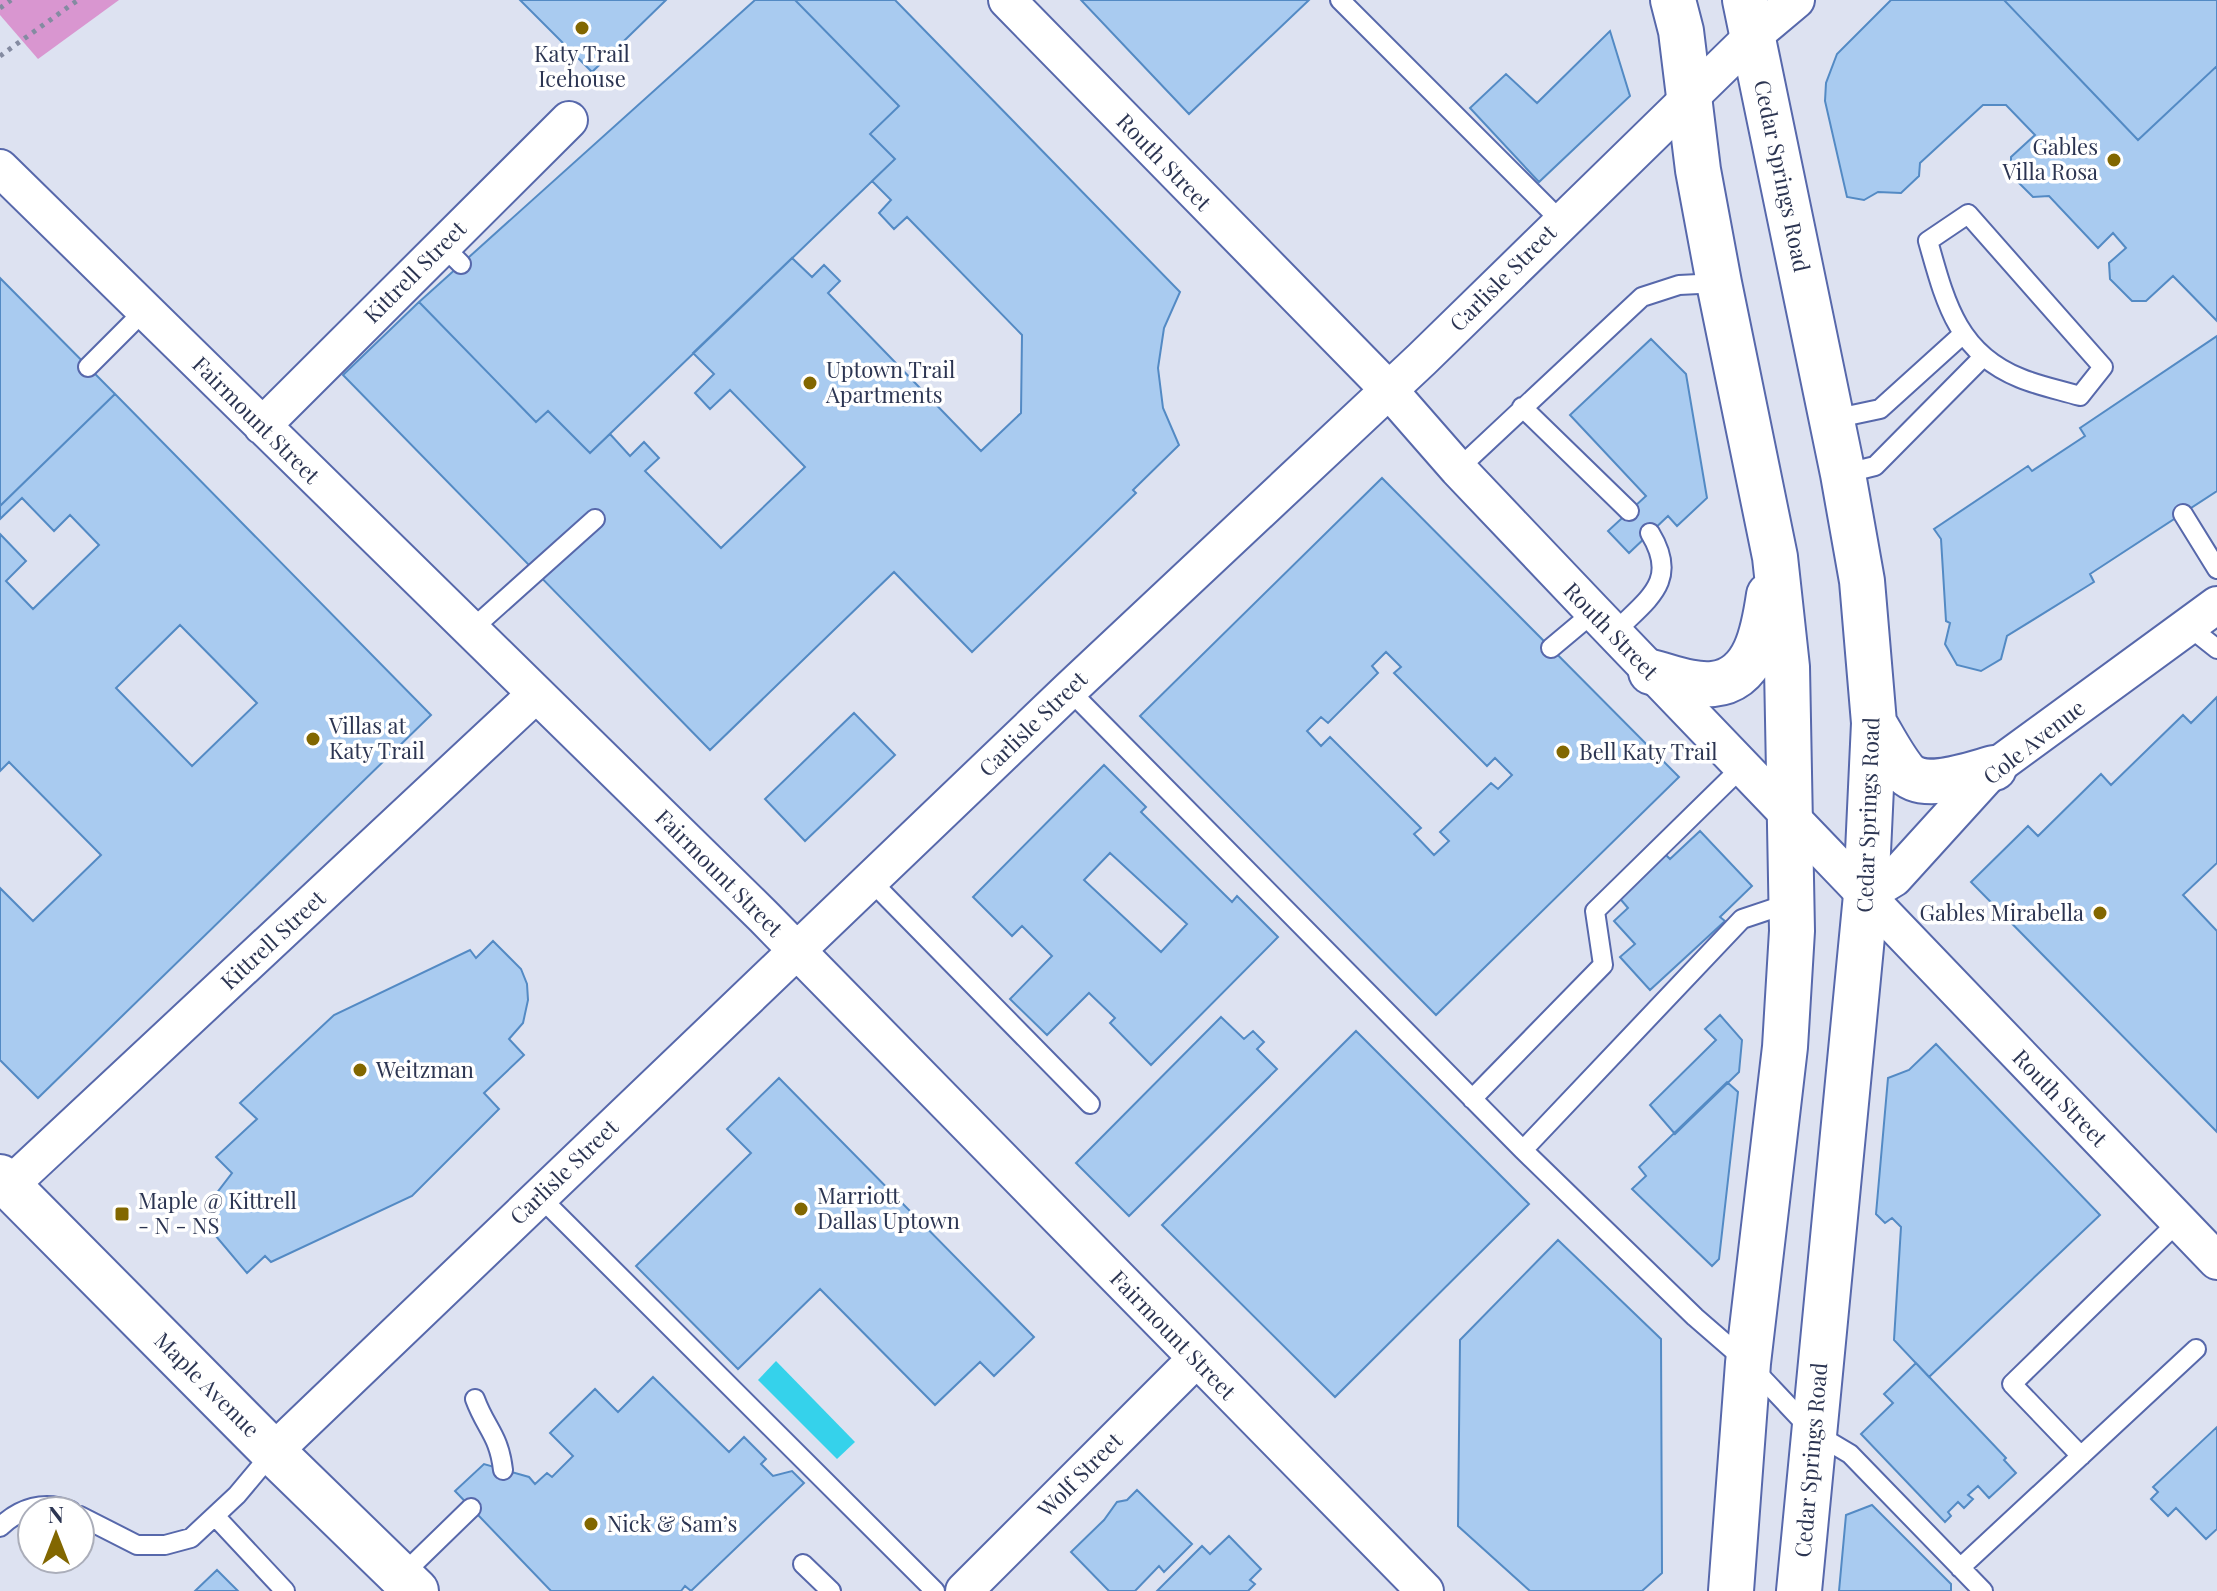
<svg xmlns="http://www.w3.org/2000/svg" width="2217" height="1591" font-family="'Playfair Display',serif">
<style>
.green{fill:#d996d0}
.water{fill:#35d2eb}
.building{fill:#a9cbf0;stroke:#538ac4;stroke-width:2;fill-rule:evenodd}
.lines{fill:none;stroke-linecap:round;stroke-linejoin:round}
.lane-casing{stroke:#5768ab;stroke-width:22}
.street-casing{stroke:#5768ab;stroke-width:40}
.secondary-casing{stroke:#5768ab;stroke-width:48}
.path{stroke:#848ba1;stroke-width:5;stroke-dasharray:4 6;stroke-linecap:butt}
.lane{stroke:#fff;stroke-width:18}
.street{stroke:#fff;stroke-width:36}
.secondary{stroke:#fff;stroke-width:44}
.poi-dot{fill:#826700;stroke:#fff;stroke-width:3}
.labels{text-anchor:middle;stroke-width:7;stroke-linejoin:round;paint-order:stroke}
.poi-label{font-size:22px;fill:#2c3552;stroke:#fff;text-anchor:start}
.street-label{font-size:22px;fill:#2c3552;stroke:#fff}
</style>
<rect width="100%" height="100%" fill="#dde2f1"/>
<path class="green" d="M0,0H119L38,59L0,15Z"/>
<path class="water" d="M776,1361L855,1442L837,1459L758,1380Z"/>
<path class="building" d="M520,0H666L592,72Z
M755,0H795L899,106L870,134L895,159L590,453L548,411L536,422L419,302Z
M795,0H895L1180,292L1164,328L1158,368L1163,408L1179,445L1133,490L1136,493L972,652L894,572L710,750L343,375L419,302L536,422L548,411L590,453L610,434L630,456L644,442L659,458L645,471L721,548L805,467L730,390L710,409L695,393L714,374L693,353L792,258L812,277L824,265L840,281L828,293L981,451L1021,413L1022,335L907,217L894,229L879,213L891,200L872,181L895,159L870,134L899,106Z
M1081,0H1309L1189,114Z
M1891,0H2004L2138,140L2217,66V321L2173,276L2146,301H2132L2110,279L2109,263L2126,248L2113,233L2098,248L2049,196L2033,197L2011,175V157L2035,135L2006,105H1983L1920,163L1919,176L1901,193L1878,192L1864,200L1847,197L1825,101L1826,83L1837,54Z
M2004,0H2217V66L2138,140Z
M1610,31L1630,96L1539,182L1470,108L1506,74L1537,103Z
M0,278L115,394L0,506Z
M2217,336V491L2090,574L2094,582L2007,636L2001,659L1981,671L1957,665L1945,644L1950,623L1946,621L1941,539L1934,529L2028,466L2032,471L2085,436L2080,428Z
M1651,339L1686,374L1707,498L1677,526L1668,516L1629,553L1608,531L1646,496L1570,415Z
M115,394L431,715L38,1098L0,1060V888L33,921L101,855L9,762L0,771V534L26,561L6,581L33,609L99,545L70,515L54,531L22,498L0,519V506ZM180,625L257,703L192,766L116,688Z
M1382,478L1679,777L1436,1015L1140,716ZM1386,652L1401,667L1394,673L1487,766L1495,758L1512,775L1498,789L1491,783L1440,832L1449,841L1434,855L1414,834L1421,828L1330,737L1321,746L1307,731L1321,717L1328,723L1378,673L1372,666Z
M2217,697V863L2183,895L2217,931V1132L1971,882L2028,826L2038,836L2101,774L2111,785L2183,715L2191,723Z
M854,713L895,755L805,841L765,799Z
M1104,765L1146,807L1141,812L1232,902L1237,896L1278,937L1151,1065L1110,1023L1115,1018L1089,993L1047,1035L1010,999L1052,956L1022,926L1012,936L973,897ZM1110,853L1187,924L1161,952L1084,880Z
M1700,831L1752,886L1720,917L1725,921L1650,990L1620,957L1635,944L1614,921L1628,908L1616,894L1662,851L1670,859Z
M493,941L521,969L527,984L528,1000L523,1023L509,1039L524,1055L484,1093L499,1109L412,1196L271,1262L265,1256L247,1273L215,1235L211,1210L213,1198L232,1173L216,1157L257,1119L240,1103L334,1015L470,950L476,958Z
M1720,1015L1742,1040L1739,1072L1675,1134L1650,1105L1716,1040L1705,1029Z
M1221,1017L1244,1039L1253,1031L1264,1042L1257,1049L1277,1069L1129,1216L1076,1163Z
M1356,1031L1529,1204L1335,1397L1162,1225Z
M1936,1044L2100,1215L1929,1377L1894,1340L1901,1227L1892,1218L1885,1223L1876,1214L1888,1078L1909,1070Z
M779,1078L1034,1337L994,1376L980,1362L935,1405L820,1289L738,1369L636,1266L751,1153L727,1129Z
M1727,1082L1738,1092L1719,1259L1712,1266L1632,1189L1646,1176L1639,1167Z
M1558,1240L1661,1339L1662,1573L1642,1591H1530L1458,1526L1460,1340Z
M1916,1363L2006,1458L2004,1460L2016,1473L1989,1498L1978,1486L1968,1495L1973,1499L1964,1508L1958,1502L1948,1512L1951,1516L1945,1522L1861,1434L1893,1403L1884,1394Z
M653,1377L729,1452L744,1437L766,1459L761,1464L773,1476L792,1471L804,1483L691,1591L685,1586L681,1591H551L455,1491L484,1464L529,1477L535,1484L547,1473L552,1477L573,1456L550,1433L595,1389L618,1412Z
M2217,1427V1529L2206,1539L2176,1508L2168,1516L2151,1499L2158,1492L2153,1487Z
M1137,1490L1192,1544L1164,1572L1159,1566L1135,1591H1109L1071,1552L1104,1520L1117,1502L1127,1500Z
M1872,1505L1951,1584V1591H1839L1846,1515Z
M1229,1536L1261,1569L1250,1580L1255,1584L1248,1591H1157L1202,1546L1210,1554Z
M217,1570L238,1591H195Z"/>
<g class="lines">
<defs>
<path id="lane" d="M1340,0L1561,221
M1968,214L2103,367L2080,396C2060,390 2039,386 2020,378C1957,353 1945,301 1928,241Z
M442,245L461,264
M88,367L145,310
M1522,407L1629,511
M1833,419L1880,409L1963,334
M1458,469L1642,297L1679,285L1719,283
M1843,474L1875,466L1983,357
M2183,514L2217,569
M2188,626L2217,649
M471,630L595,519
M1614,633C1647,599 1680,582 1650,533
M1551,648L1594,612
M1069,690L1523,1150L1695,1317L1748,1363L1813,1432L1850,1454L1983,1591
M870,880L1090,1104
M1472,1099L1603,965L1595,911L1742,767
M1523,1150L1742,919L1790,903
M539,1196L935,1591
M475,1399C486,1429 499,1435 503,1470
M2081,1456L2012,1384L2179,1221
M80,1516L137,1545H165L191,1538L237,1495L273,1452
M215,1516L285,1591
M0,1527C20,1508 44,1500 71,1511
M803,1564L831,1591
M1960,1568L2196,1349
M401,1576L471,1508"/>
<path id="street" d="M1007,0L1388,389L1458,469L1594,612L2217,1261
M0,168L764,917L1425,1591
M262,426L569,120
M1866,895L1894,878L1994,768L2217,605
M9,1186L536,694
M273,1452L1069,690L1422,359L1753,36L1796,0
M964,1591L1196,1359"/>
<path id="secondary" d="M1673,0L1681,31L1698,170L1719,283L1775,557L1787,667L1792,931L1785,1047L1748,1363L1731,1591
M1745,0L1843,474L1862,581L1874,723L1866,895L1799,1591
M1651,672C1671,677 1692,686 1713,684C1756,680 1764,629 1769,595
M1874,723C1883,738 1892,756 1904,771C1922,793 1971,774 1994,768
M0,1177L273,1452L416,1591"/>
</defs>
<use href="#lane" class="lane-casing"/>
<use href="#street" class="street-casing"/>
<use href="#secondary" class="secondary-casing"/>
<path class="path" d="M0,8L11,0
M0,56L78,0"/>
<use href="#lane" class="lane"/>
<use href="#street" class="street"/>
<use href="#secondary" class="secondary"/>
</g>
<g class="poi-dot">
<circle cx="582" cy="28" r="8"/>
<circle cx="2114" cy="160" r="8"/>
<circle cx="810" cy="383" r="8"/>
<circle cx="313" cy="739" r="8"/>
<circle cx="1563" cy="752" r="8"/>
<circle cx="2100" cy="913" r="8"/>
<circle cx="360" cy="1070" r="8"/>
<circle cx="801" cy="1209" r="8"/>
<rect x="114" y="1206" width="16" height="16" rx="4"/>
<circle cx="591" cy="1524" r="8"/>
</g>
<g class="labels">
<g class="poi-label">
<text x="582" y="62" text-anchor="middle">Katy Trail<tspan x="582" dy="25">Icehouse</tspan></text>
<text x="2098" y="155" text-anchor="end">Gables<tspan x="2098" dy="25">Villa Rosa</tspan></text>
<text x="826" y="378">Uptown Trail<tspan x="826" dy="25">Apartments</tspan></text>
<text x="329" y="734">Villas at<tspan x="329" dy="25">Katy Trail</tspan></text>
<text x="1579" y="760">Bell Katy Trail</text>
<text x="2084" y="921" text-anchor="end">Gables Mirabella</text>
<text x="376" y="1078">Weitzman</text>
<text x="817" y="1204">Marriott<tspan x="817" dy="25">Dallas Uptown</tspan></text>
<text x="138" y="1209">Maple @ Kittrell<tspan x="138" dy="25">- N - NS</tspan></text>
<text x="607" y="1532">Nick &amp; Sam’s</text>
</g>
<g class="street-label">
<text transform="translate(1164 162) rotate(46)" y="8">Routh Street</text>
<text transform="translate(1782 176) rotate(78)" y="8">Cedar Springs Road</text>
<text transform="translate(415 272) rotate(-45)" y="8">Kittrell Street</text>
<text transform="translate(1503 278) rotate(-45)" y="8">Carlisle Street</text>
<text transform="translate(256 420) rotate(45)" y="8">Fairmount Street</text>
<text transform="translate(1611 631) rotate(46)" y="8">Routh Street</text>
<text transform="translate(1033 724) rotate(-44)" y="8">Carlisle Street</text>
<text transform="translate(2034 742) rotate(-38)" y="8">Cole Avenue</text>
<text transform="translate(1868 815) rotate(-88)" y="8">Cedar Springs Road</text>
<text transform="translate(719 873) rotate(45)" y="8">Fairmount Street</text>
<text transform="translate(273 940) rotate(-43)" y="8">Kittrell Street</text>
<text transform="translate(2060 1098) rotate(46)" y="8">Routh Street</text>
<text transform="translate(564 1172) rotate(-44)" y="8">Carlisle Street</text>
<text transform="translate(1173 1335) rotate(46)" y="8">Fairmount Street</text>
<text transform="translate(207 1385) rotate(45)" y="8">Maple Avenue</text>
<text transform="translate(1811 1460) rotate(-85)" y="8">Cedar Springs Road</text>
<text transform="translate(1080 1475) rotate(-45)" y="8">Wolf Street</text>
</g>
</g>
<g transform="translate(56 1535)"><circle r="38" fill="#ffffff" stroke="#abaeba" stroke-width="2"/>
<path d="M0-6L14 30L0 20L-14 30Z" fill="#826700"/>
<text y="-12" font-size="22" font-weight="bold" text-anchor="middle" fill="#2c3552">N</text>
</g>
</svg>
